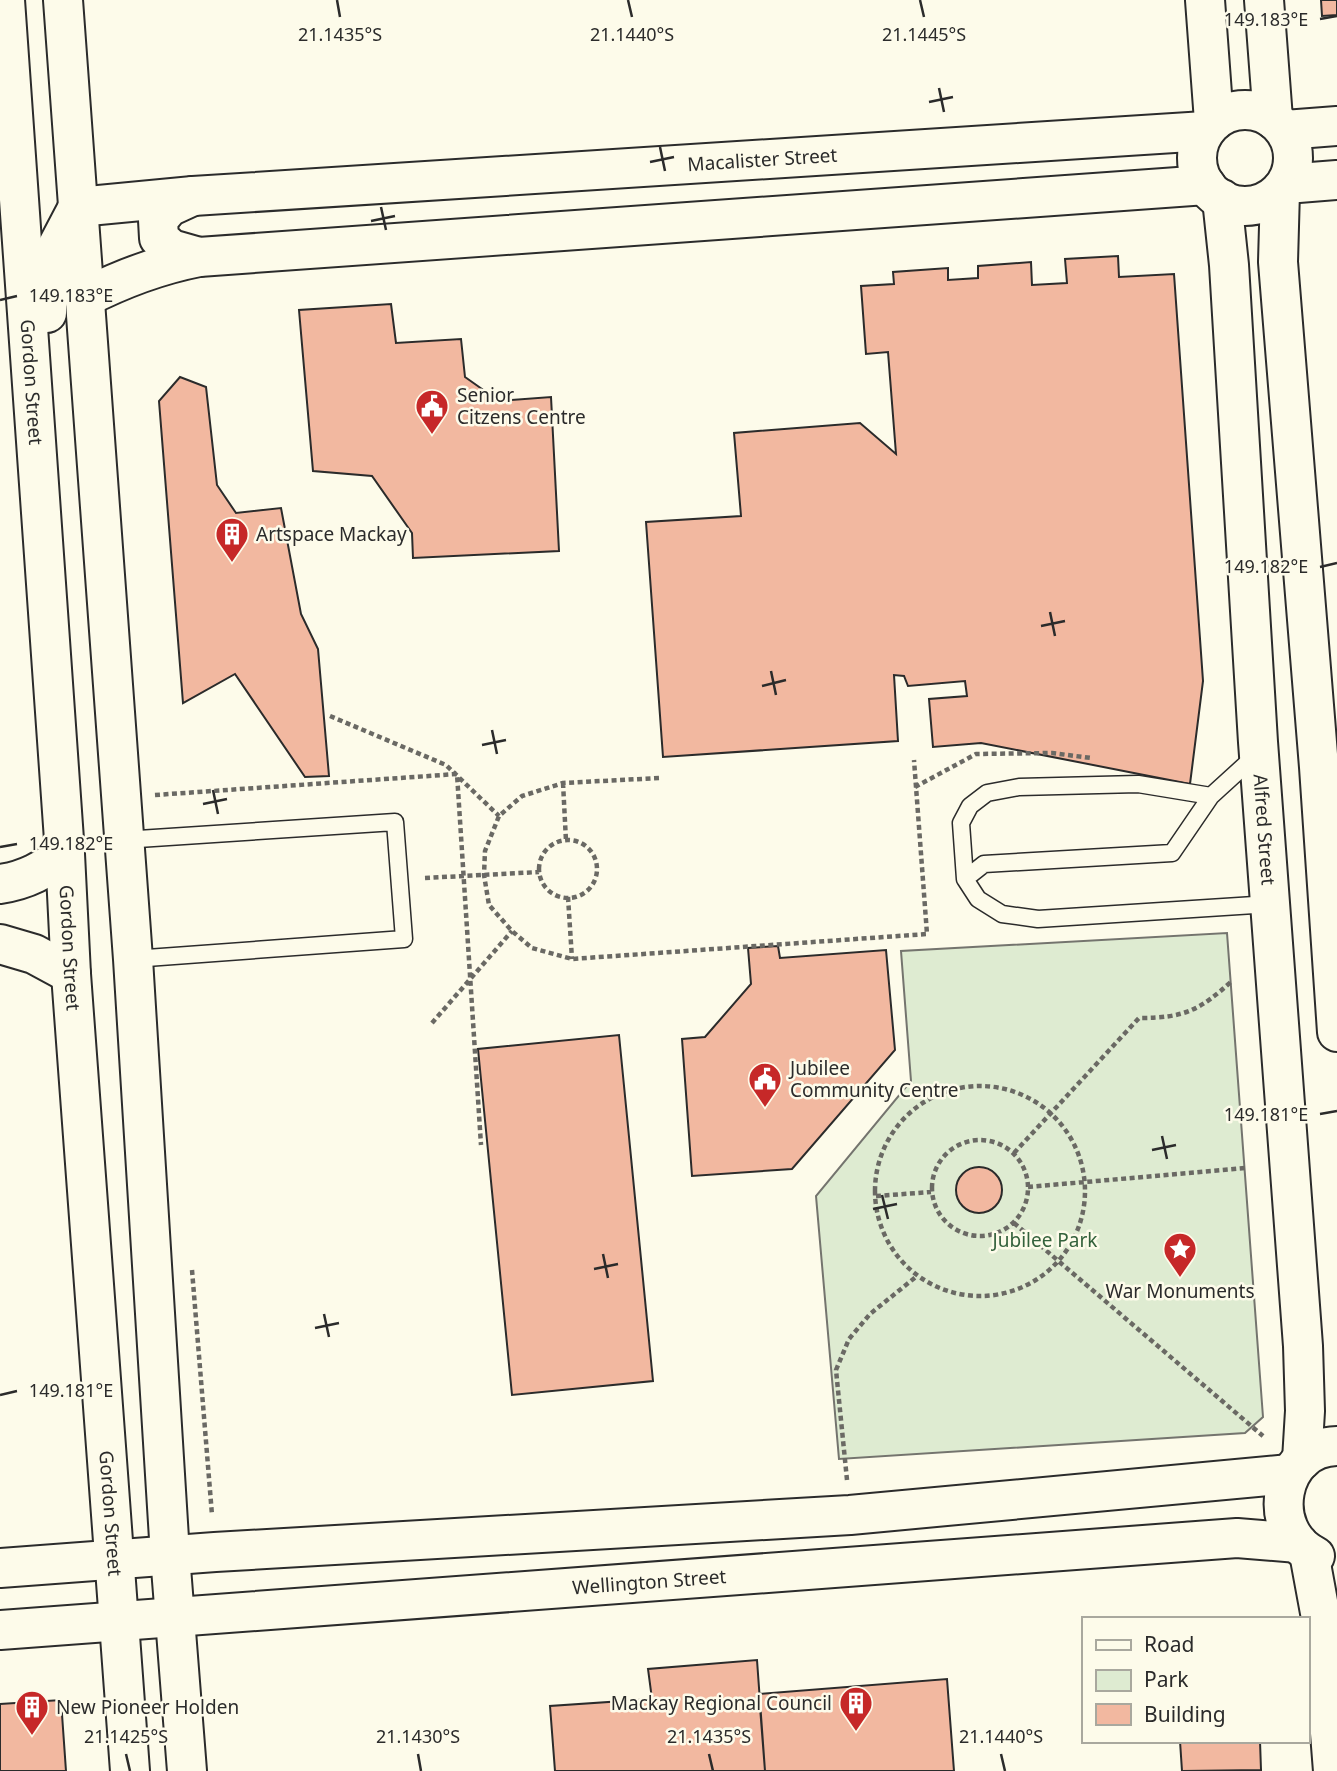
<svg xmlns="http://www.w3.org/2000/svg" width="1337" height="1771" font-family="'Noto Sans',sans-serif">
<style>
.green{fill:#deebd1;stroke:#74746e;stroke-width:2}
.building{fill:#f2b8a0;stroke:#2b2b2b;stroke-width:2}
.lines{fill:none;stroke-linecap:round;stroke-linejoin:round}
.service-casing{stroke:#2b2b2b;stroke-width:19}
.tertiary-casing{stroke:#2b2b2b;stroke-width:42}
.secondary-casing{stroke:#2b2b2b;stroke-width:42}
.path{stroke:#6a6964;stroke-width:4.5;stroke-dasharray:5 3.5;stroke-linecap:butt}
.service{stroke:#fdfbea;stroke-width:16}
.tertiary{stroke:#fdfbea;stroke-width:38}
.secondary{stroke:#fdfbea;stroke-width:38}
.ticks{fill:none;stroke:#2b2b2b;stroke-width:2.5}
.labels{text-anchor:middle;stroke-width:5;stroke-linejoin:round;paint-order:stroke}
.street-label{font-size:19px;fill:#2b2b2b;stroke:#fdfbea}
.poi-label{font-size:19px;fill:#2b2b2b;stroke:#fdfbea;text-anchor:start}
.park-label{font-size:19px;fill:#34623c;stroke:#fdfbea}
.ticks-label{font-size:18px;text-anchor:middle;fill:#2b2b2b;stroke:#fdfbea;stroke-width:5;stroke-linejoin:round;paint-order:stroke}
</style>
<rect width="100%" height="100%" fill="#fdfbea"/>
<path class="green" d="M1227,933L1263,1417L1245,1433L839,1459L816,1196L911,1081L901,951Z"/>
<path class="building" d="M1321,0H1337V15L1322,16Z
M1118,256L1119,277L1174,274L1203,681L1190,784L981,743L933,747L929,699L967,696L965,681L908,686L904,676L894,675L898,741L663,757L646,522L741,516L734,433L860,423L896,454L888,352L866,354L861,286L894,284L893,272L948,268V280L978,278V266L1031,262L1032,285L1067,283L1065,259Z
M391,304L396,343L461,339L465,377L499,401L551,397L559,551L413,558L412,533L372,476L313,471L299,310Z
M180,377L206,387L217,485L236,513L281,508L301,614L318,649L329,776L305,777L235,674L183,703L159,401Z
M778,946L780,958L886,950L895,1050L792,1169L692,1176L682,1039L705,1037L751,984L748,948Z
M619,1035L653,1381L512,1395L478,1049Z
M956 1190a23 23 0 1 1 46 0a23 23 0 1 1-46 0Z
M757,1660L765,1771H555L550,1706L652,1699L648,1669Z
M947,1679L954,1771H765L759,1694Z
M61,1700L66,1771H0V1704Z
M1180,1741H1260L1261,1770L1182,1771Z"/>
<g class="lines">
<defs>
<path id="service" d="M1256,755L1211,796L1138,784L1019,787L987,793L970,806L961,823L965,879L978,899L1002,914L1038,919L1270,904
M123,840L395,822L404,939L133,959
M965,879L984,864L1172,853L1211,796"/>
<g id="tertiary">
<path d="M1205,0L1214,121"/>
<path d="M1264,0L1273,119"/>
<circle cx="1245" cy="158" r="48"/>
<path d="M1285,130L1337,126"/>
<path d="M1286,184L1337,180"/>
<path d="M1280,191L1278,262L1319,767L1337,1032"/>
<path d="M193,196L169,207L158,220L159,238L171,249L199,257"/>
<path id="s1" d="M1222,199L1229,265L1258,742L1303,1346L1305,1411L1302,1460"/>
<path id="s2" d="M78,207L193,196L1205,131"/>
<path d="M84,298C121,279 158,265 199,257L1206,185"/>
<path d="M0,884C27,880 44,870 65,854"/>
<path d="M0,944L34,954L71,974"/>
<path d="M1309,1553L1321,1618L1333,1771"/>
<path d="M1315,1556C1264,1531 1278,1447 1337,1446"/>
<path d="M0,1568L215,1552L850,1515L1290,1474"/>
<path id="s3" d="M0,1630L1237,1538L1298,1543"/>
</g>
<g id="secondary">
<path id="s4" d="M5,0L65,854L71,974L130,1771"/>
<path d="M63,0L133,959L170,1555L187,1771"/>
<path d="M47,313V266L78,207"/>
</g>
</defs>
<use href="#service" class="service-casing"/>
<use href="#tertiary" class="tertiary-casing"/>
<use href="#secondary" class="secondary-casing"/>
<path class="path" d="M330,716L446,765L499,816
M659,778L563,783L522,796L499,816L485,851L484,875L489,905L512,931L532,948L572,959L927,934L914,760
M563,783L566,841
M915,787L976,754L1052,753L1091,758
M155,795L457,774L481,1145
M539 869a29 29 0 1 1 58 0a29 29 0 1 1-58 0Z
M425,878L539,872
M568,897L572,959
M432,1023L512,931
M875 1191a105 105 0 1 1 210 0a105 105 0 1 1-210 0Z
M932 1188a48 48 0 1 1 96 0a48 48 0 1 1-96 0Z
M1014,1153L1139,1018C1185,1018 1200,1010 1233,980
M1028,1187L1246,1168
M876,1196L931,1192
M1014,1223L1263,1436
M192,1270L212,1515
M847,1480L836,1370L849,1339L870,1314L917,1276"/>
<use href="#service" class="service"/>
<use href="#tertiary" class="tertiary"/>
<use href="#secondary" class="secondary"/>
</g>
<path class="ticks" d="M337,0L340,17M628,0L632,17M920,0L924,17M1320,19L1337,16M939,88L944,112M929,102L953,97M660,147L665,171M650,162L674,157M381,207L386,230M371,221L395,216M0,300L17,296M1320,567L1337,563M1050,612L1055,636M1041,626L1065,621M771,671L776,695M762,686L786,680M492,730L497,754M482,745L506,740M213,790L218,814M203,804L227,799M0,847L17,844M1320,1114L1337,1111M1162,1136L1167,1159M1152,1150L1176,1145M882,1195L888,1219M873,1209L897,1204M603,1254L608,1278M594,1269L618,1264M324,1314L329,1337M315,1328L339,1323M0,1395L17,1391M126,1754L130,1771M418,1754L421,1771M709,1754L713,1771M1001,1754L1005,1771"/>
<defs>
<symbol id="civic-pin" viewBox="-11 -11 22 30"><path d="M0 17L-7.5 6A9.5 9.5 0 1 1 7.5 6Z" fill="#c62828" stroke="#fdfbea"/><path d="M-.6-6.5H3V-4.5H.6V-3L4-1V1h2V6H-6V1h2V-1L-.6-3ZM-1.2 2.5V6h2.4V2.5Z" fill="#fff"/></symbol>
<symbol id="building-pin" viewBox="-11 -11 22 30"><path d="M0 17L-7.5 6A9.5 9.5 0 1 1 7.5 6Z" fill="#c62828" stroke="#fdfbea"/><path d="M-4-6H4V6H1V3H-1V6H-4ZM-2.5-4.3h1.7v1.8h-1.7ZM.8-4.3h1.7v1.8H.8ZM-2.5-1h1.7V.8h-1.7ZM.8-1h1.7V.8H.8Z" fill="#fff"/></symbol>
<symbol id="sight-pin" viewBox="-11 -11 22 30"><path d="M0 17L-7.5 6A9.5 9.5 0 1 1 7.5 6Z" fill="#c62828" stroke="#fdfbea"/><path d="M0-6L1.8-2.2L6-1.7L2.9 1.2L3.7 5.4L0 3.3L-3.7 5.4L-2.9 1.2L-6-1.7L-1.8-2.2Z" fill="#fff"/></symbol>
</defs>
<g fill-rule="evenodd">
<use href="#civic-pin" x="413" y="387" width="38" height="52"/>
<use href="#building-pin" x="213" y="515" width="38" height="52"/>
<use href="#civic-pin" x="746" y="1060" width="38" height="52"/>
<use href="#sight-pin" x="1161" y="1230" width="38" height="52"/>
<use href="#building-pin" x="837" y="1684" width="38" height="52"/>
<use href="#building-pin" x="13" y="1688" width="38" height="52"/>
</g>
<g class="labels">
<g class="street-label">
<text dy="7" stroke="none"><textPath href="#s2" startOffset="686">Macalister Street</textPath></text>
<text dy="7" stroke="none"><textPath href="#s4" startOffset="383">Gordon Street</textPath></text>
<text dy="7" stroke="none"><textPath href="#s1" startOffset="632">Alfred Street</textPath></text>
<text dy="7" stroke="none"><textPath href="#s4" startOffset="950">Gordon Street</textPath></text>
<text dy="7" stroke="none"><textPath href="#s4" startOffset="1517">Gordon Street</textPath></text>
<text dy="7" stroke="none"><textPath href="#s3" startOffset="651">Wellington Street</textPath></text>
</g>
<g class="poi-label">
<text x="457" y="402">Senior<tspan x="457" dy="22">Citzens Centre</tspan></text>
<text x="256" y="541">Artspace Mackay</text>
<text x="790" y="1075">Jubilee<tspan x="790" dy="22">Community Centre</tspan></text>
<text x="1180" y="1298" text-anchor="middle">War Monuments</text>
<text x="832" y="1710" text-anchor="end">Mackay Regional Council</text>
<text x="56" y="1714">New Pioneer Holden</text>
</g>
<g class="park-label">
<text x="1045" y="1247">Jubilee Park</text>
</g>
</g>
<g class="ticks-label">
<text x="1266" y="26">149.183°E</text>
<text x="340" y="41">21.1435°S</text>
<text x="632" y="41">21.1440°S</text>
<text x="924" y="41">21.1445°S</text>
<text x="71" y="302">149.183°E</text>
<text x="1266" y="573">149.182°E</text>
<text x="71" y="850">149.182°E</text>
<text x="1266" y="1121">149.181°E</text>
<text x="71" y="1397">149.181°E</text>
<text x="126" y="1743">21.1425°S</text>
<text x="418" y="1743">21.1430°S</text>
<text x="709" y="1743">21.1435°S</text>
<text x="1001" y="1743">21.1440°S</text>
</g>
<rect x="1082" y="1617" width="228" height="126" fill="#fdfbea" stroke="#a9a89e" stroke-width="2"/>
<rect x="1096" y="1640" width="35" height="10" fill="#fdfbea" stroke="#a9a89e" stroke-width="2"/>
<text x="1144" y="1652" font-size="21" fill="#2b2b2b">Road</text>
<rect x="1096" y="1670" width="35" height="21" fill="#deebd1" stroke="#a9a89e" stroke-width="2"/>
<text x="1144" y="1687" font-size="21" fill="#2b2b2b">Park</text>
<rect x="1096" y="1704" width="35" height="21" fill="#f2b8a0" stroke="#a9a89e" stroke-width="2"/>
<text x="1144" y="1722" font-size="21" fill="#2b2b2b">Building</text>
</svg>
